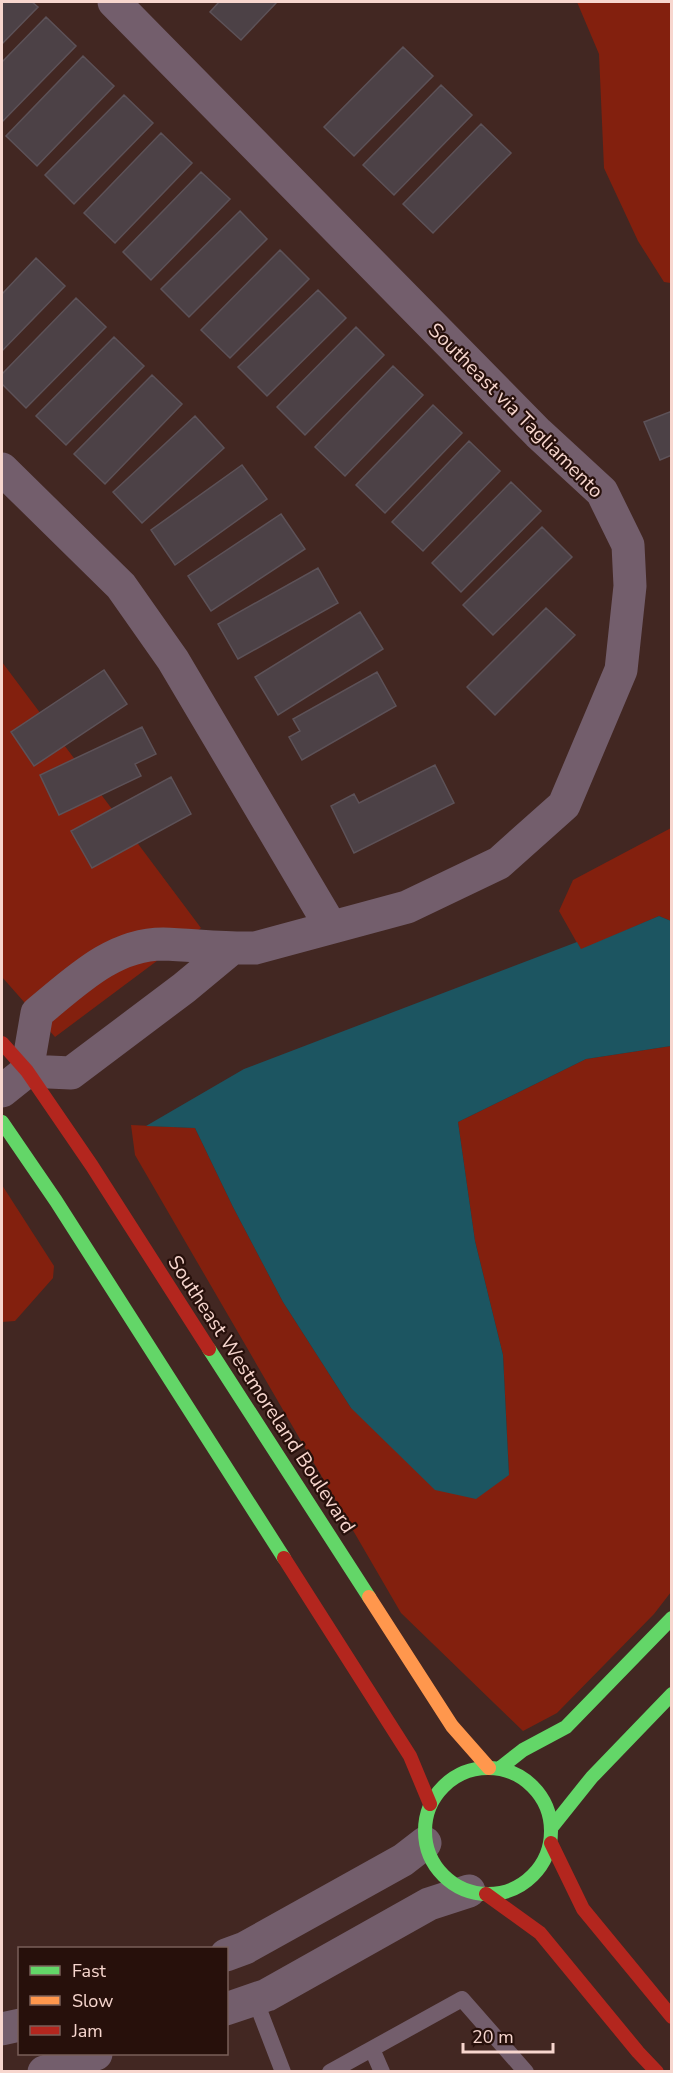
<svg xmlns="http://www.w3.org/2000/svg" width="673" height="2073" font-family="'Nunito Sans',sans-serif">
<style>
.green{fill:#83200e}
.water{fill:#1c5561}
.building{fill:#4c4146;stroke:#5d5258;stroke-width:1.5}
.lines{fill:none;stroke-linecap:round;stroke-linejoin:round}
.lane{stroke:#735e6c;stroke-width:16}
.street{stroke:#735e6c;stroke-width:33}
.fast{stroke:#63d668;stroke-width:14}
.slow{stroke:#ff974d;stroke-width:14}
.jam{stroke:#b3261e;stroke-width:14}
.labels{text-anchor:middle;stroke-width:4.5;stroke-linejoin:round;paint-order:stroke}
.street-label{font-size:20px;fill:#f7d6ce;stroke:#27100b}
</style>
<rect width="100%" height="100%" fill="#422722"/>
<path class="green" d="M577,2H671V283L664,282L638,241L604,168L599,54Z
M2,662L201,928L55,1037L2,977Z
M671,828V921L659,916L581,950L559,911L573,880Z
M671,1046V1592L654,1614L557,1713L523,1731L401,1613L135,1155L131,1125L195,1128L233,1207L283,1302L351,1408L509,1474L503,1355L475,1241L458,1122L586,1059Z
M2,1185L54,1266L53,1278L15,1321L2,1322Z"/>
<path class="water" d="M659,916L671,921V1046L586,1059L458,1122L475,1241L503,1355L509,1475L476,1499L435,1490L351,1408L283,1302L233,1207L195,1128L146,1126L244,1069L577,942L581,949Z"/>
<path class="building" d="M2,2H32L38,7L2,44Z
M219,2H277L241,40L210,12Z
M46,17L76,46L2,122V62Z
M403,47L433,76L354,156L324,127Z
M83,56L114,86L37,166L6,136Z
M441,85L472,115L394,195L363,165Z
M124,95L153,123L74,204L45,175Z
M481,124L511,153L433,233L403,204Z
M161,133L192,163L115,243L84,213Z
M201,172L230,199L151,280L123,252Z
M240,211L267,239L189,317L161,289Z
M280,250L309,279L230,358L201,330Z
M36,258L65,286L2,351V294Z
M318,290L346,318L267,396L238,367Z
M76,298L106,327L26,408L2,384V374Z
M356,327L384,355L305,435L277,407Z
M114,337L144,366L66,445L36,416Z
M393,366L423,395L345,476L315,447Z
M152,375L182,404L105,484L74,454Z
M433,405L462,433L385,513L356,485Z
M672,411V455L660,460L644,422Z
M195,416L224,448L142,523L113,492Z
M469,441L500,471L423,551L392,522Z
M242,465L267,499L175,565L151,530Z
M511,482L541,511L461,592L432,563Z
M281,514L305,549L211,611L188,576Z
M542,527L572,557L493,635L463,605Z
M318,568L338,603L238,659L218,624Z
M546,608L575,635L495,715L467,687Z
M360,612L383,649L278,715L255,677Z
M104,670L127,704L34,766L11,732Z
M377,672L396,706L302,760L289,737L300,731L293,719Z
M142,727L156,754L135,764L141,776L59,815L40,775Z
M435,765L454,803L354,853L331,806L354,794L359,803Z
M171,777L191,814L92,868L71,831Z"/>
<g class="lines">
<path class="lane" d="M255,1999L283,2072
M372,2049L382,2072
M330,2072L462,1999L526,2072"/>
<path class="street" d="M2,469L121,586L173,660L331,927
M27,1071L37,1013C74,983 112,944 163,944C194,945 224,949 255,948L407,907L499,863L564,805L621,670L630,586L628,545L602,492L538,433L114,2
M2,1091L27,1071L71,1073L184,988L231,949
M226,1955L245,1948L403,1860L425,1843
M226,2009L267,1995L429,1904L469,1891
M2,2029L20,2025
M44,2072L96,2054"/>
<path class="fast" d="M2,1122L56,1201L284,1558
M209,1349L369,1597
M425 1831a63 63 0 1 1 126 0a63 63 0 1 1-126 0Z
M500,1768L523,1750L566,1727L672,1618
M552,1827L592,1777L672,1694"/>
<path class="slow" d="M369,1597L452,1726L489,1768"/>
<path class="jam" d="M2,1043L27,1071L92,1166L209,1349
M284,1558L410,1756L430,1804
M551,1843L583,1909L672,2017
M486,1894L540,1933L638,2052L657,2072"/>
</g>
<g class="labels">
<g class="street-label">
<text transform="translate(516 410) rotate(45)" y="7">Southeast via Tagliamento</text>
<text transform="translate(262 1394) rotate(57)" y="7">Southeast Westmoreland Boulevard</text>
</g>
</g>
<rect width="673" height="2073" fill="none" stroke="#f7d6ce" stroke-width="6"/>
<rect x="18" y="1947" width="210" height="108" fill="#27100b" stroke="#7a5f59" stroke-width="1.5"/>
<rect x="30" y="1966" width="30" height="9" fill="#63d668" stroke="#7a5f59" stroke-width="1.5"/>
<text x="72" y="1977" font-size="18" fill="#f7d6ce">Fast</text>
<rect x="30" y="1996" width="30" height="9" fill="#ff974d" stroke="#7a5f59" stroke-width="1.5"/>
<text x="72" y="2007" font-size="18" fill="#f7d6ce">Slow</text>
<rect x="30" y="2026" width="30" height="9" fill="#b3261e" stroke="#7a5f59" stroke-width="1.5"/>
<text x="72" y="2037" font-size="18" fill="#f7d6ce">Jam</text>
<path d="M463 2043v9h90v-9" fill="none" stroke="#f7d6ce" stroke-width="3"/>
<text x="472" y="2043" font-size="18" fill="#f7d6ce" stroke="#27100b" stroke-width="4.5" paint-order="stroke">20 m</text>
</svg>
